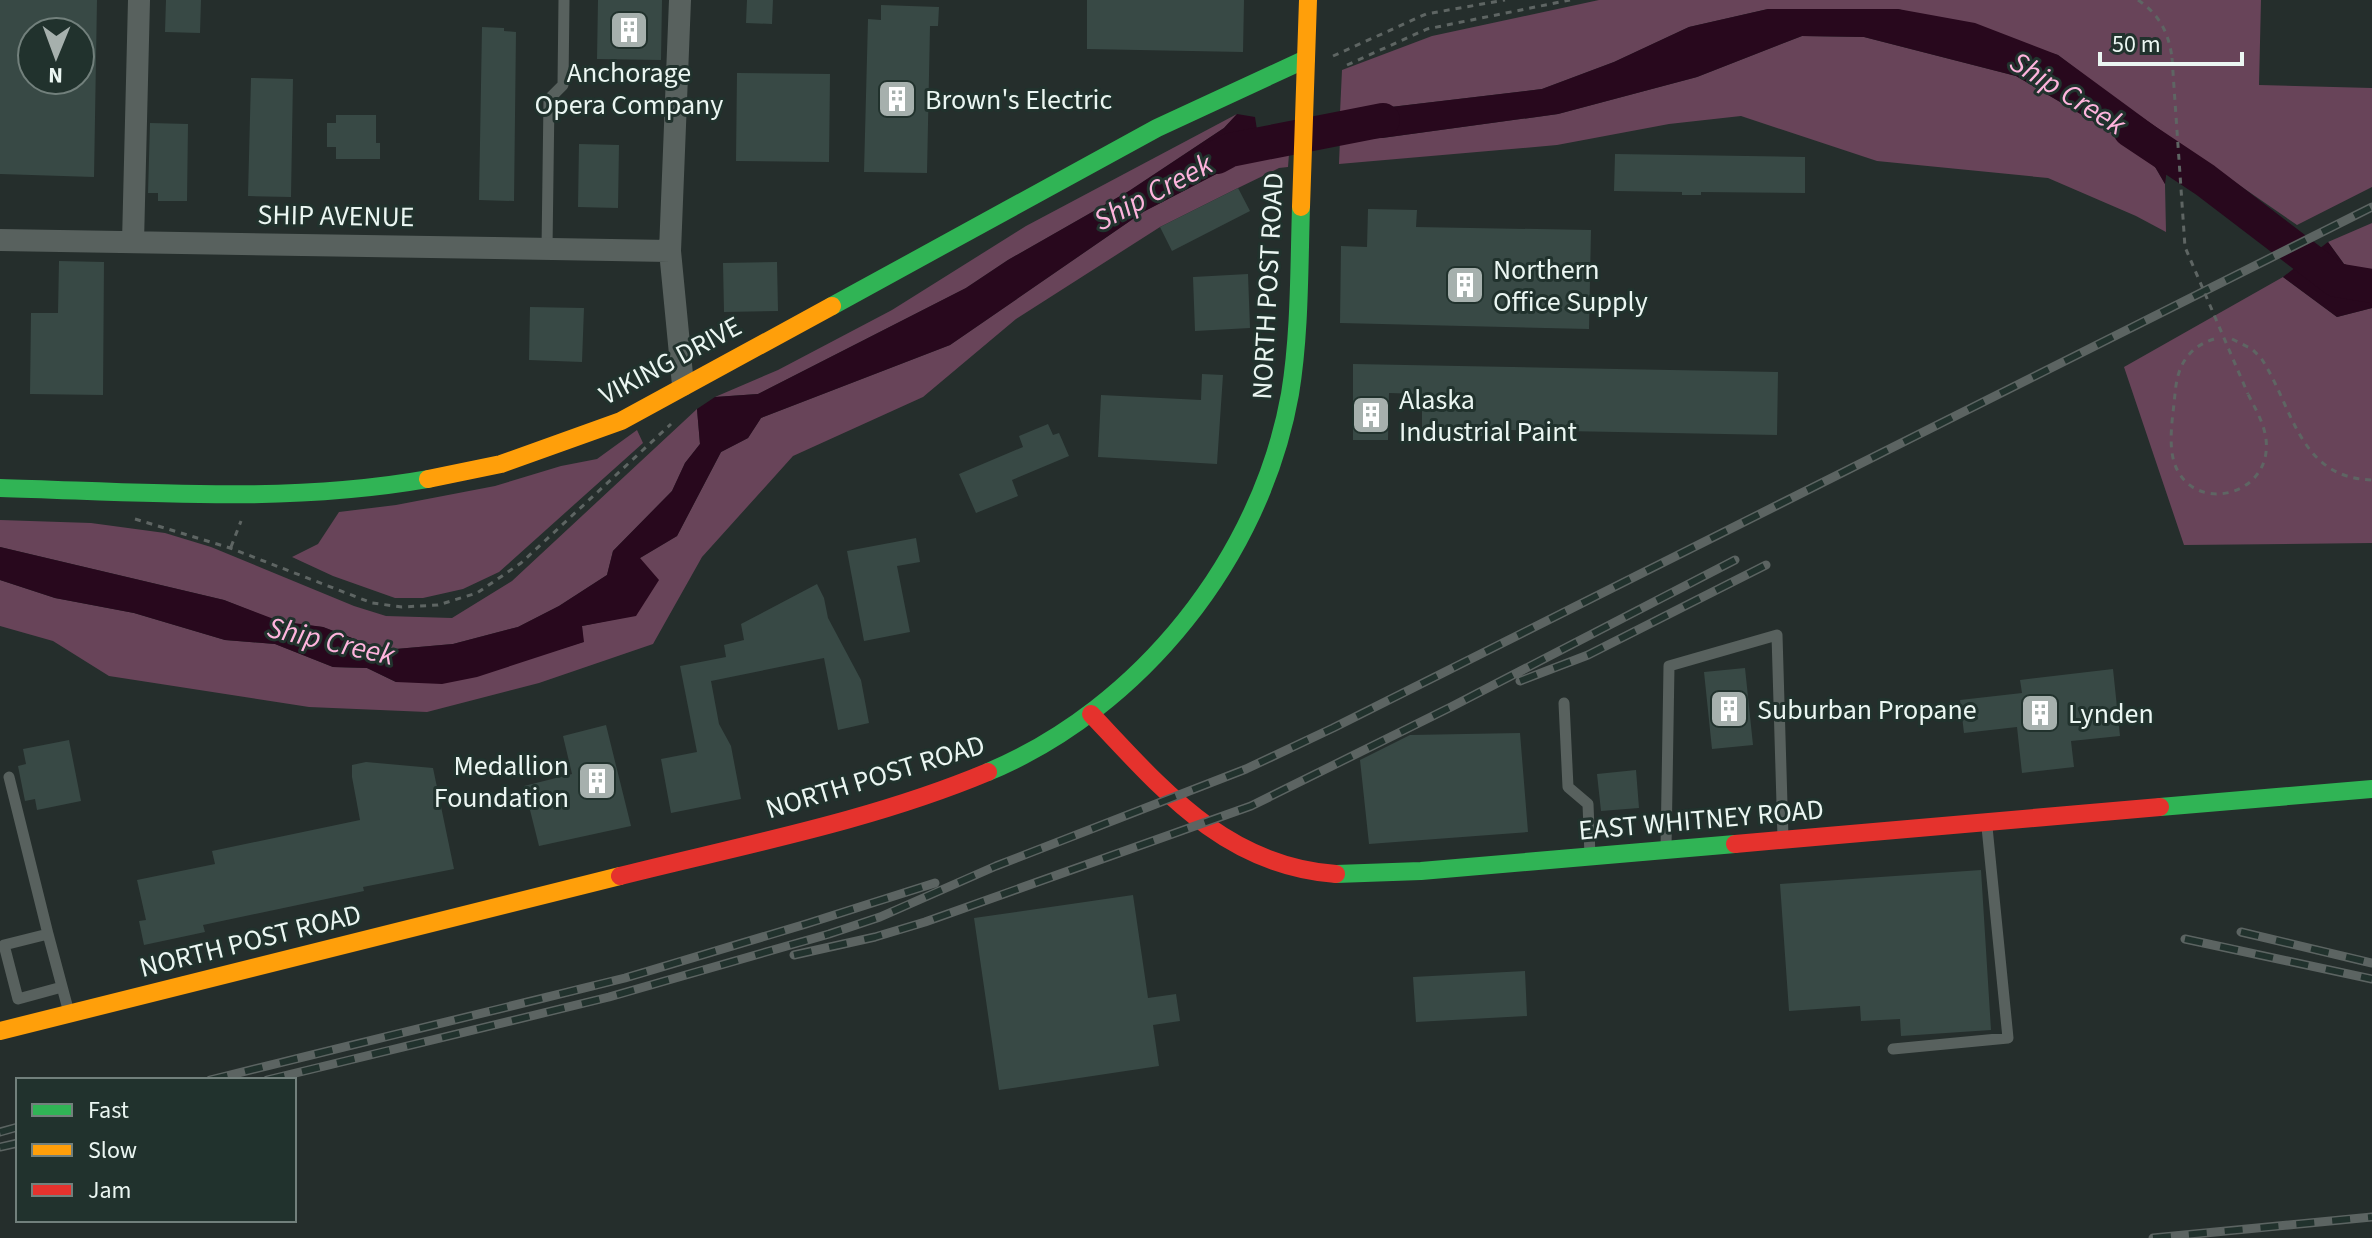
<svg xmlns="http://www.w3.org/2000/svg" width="2372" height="1238" font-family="'Source Sans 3',sans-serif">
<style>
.forest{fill:#684459}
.water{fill:#28081d}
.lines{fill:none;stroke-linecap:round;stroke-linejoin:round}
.river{stroke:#28081d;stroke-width:34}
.building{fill:#384945;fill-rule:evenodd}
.path{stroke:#5e6563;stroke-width:3;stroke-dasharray:6 6;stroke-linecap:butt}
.lane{stroke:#58615e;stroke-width:11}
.street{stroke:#58615e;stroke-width:22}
.fast{stroke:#30b455;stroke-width:18}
.slow{stroke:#ff9f0a;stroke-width:18}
.jam{stroke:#e5322d;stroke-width:18}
.rail-casing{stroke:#5c6462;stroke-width:9}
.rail{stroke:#21322d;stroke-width:6;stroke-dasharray:18;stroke-linecap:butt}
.path-bridge{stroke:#5e6563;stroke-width:3;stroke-dasharray:6 6;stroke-linecap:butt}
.labels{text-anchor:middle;stroke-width:6;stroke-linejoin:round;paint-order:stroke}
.poi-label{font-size:28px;fill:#ebf6f2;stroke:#21322d;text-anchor:start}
.street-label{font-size:28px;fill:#ebf6f2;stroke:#21322d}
.water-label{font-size:30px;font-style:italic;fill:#feb4dd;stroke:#21322d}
</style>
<rect width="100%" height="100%" fill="#252e2c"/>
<path class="forest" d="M1599,0H2261L2259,85L2372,88V187L2297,225L2120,103L2058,55L1898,9H1768L1689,27L1614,62L1542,89L1340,113L1342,70L1432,36Z
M1802,36L1864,37L2016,76L2147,153L2165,184L2166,232L2136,216L2048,178L1877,161L1741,116L1669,124L1557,145L1339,164L1340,139L1382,138L1558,114L1697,77Z
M1237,114L1224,128L1129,191L1008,260L966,288L758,394L715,397L778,370L892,310L1026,226Z
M1289,154L1288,167L1279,168L1238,188L1160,227L1016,319L923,397L793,456L702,557L653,644L539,683L427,712L309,707L109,676L53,641L0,626V580L55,598L134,613L225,640L275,644L333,667L367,668L396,682L544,654L583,642L582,626L636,615L640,558L677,536L721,452L748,438L761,418L950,345L1143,212L1251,156Z
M2372,223V276L2344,264L2328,242Z
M2283,277L2337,317L2372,308V543L2184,545L2124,367Z
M697,409L700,444L685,463L672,491L613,551L607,575L559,606L518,627L453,644L396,649L373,646L323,627L279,622L224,600L0,547V520L91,523L165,533L211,547L354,606L386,616L452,618L512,581Z
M637,430L643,443L499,572L463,589L423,598H395L333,576L292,557L318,544L339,512L396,505L495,486L561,466L597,459Z"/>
<path class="water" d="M1768,9H1898L1975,23L2058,55L2171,138L2165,184L2147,153L2016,76L1864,37L1802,36L1697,77L1558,114L1382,138L1340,139V113L1542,89L1614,62L1689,27Z
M1237,114L1255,117L1261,156H1251L1143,212L950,345L761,418L748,438L721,452L677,536L640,558L659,580L636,616L582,626L584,642L477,677L442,684L396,682L367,668L333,667L275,644L225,640L134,613L55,598L0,580V547L224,600L279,621L323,627L373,646L396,649L453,644L518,627L559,606L607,575L613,551L672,491L685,463L700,444L697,409L715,397L758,394L966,288L1008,260L1129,191L1224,128Z
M2328,242L2344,264L2372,276V308L2337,317L2283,277Z"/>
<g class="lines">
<path class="river" d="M2130,130L2205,180L2336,280L2372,286
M1217,157L1230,150L1383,120"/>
</g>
<path class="building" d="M0,0H97L94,177L0,174ZM32,32H80V80H32Z
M166,0H201L200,33L165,32Z
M598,0H662L661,60L597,59Z
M747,0H773L772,24L746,23Z
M1087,0H1244L1243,52L1087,49Z
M881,5L939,7L938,26H930L927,173L864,172L868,19L881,20Z
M482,27L504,28V31L516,32L514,201L479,200Z
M737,73L830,74L829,162L736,161Z
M251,78L293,79L291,197L248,196Z
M336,115H376V143H380V159H336V147H327V123H336Z
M150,123L188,124L187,201H158V193H148Z
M579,144L619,145L618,208L578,207Z
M1615,154L1805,157V193L1701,192V195H1682V192L1614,191Z
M1238,188L1250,211L1172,251L1160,227Z
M1368,209L1417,210L1416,227L1591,230L1589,329L1340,323L1341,246L1367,247Z
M59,261L104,262L103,395L30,394L31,313H58Z
M777,262L778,311L724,312L723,263Z
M1248,274L1250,328L1195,331L1193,277Z
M530,307L584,308L582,362L529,360Z
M1353,364L1778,372L1777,435L1507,430V436H1422V394L1389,393L1388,440H1353Z
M1202,374L1223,375L1217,464L1098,457L1101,395L1201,400Z
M1048,424L1053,435L1059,433L1069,456L1012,480L1018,496L976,513L959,474L1023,447L1019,436Z
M916,538L920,562L897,566L910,632L864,641L847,551Z
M817,584L824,598L828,618L861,680L869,723L838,730L824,658L711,681L719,724L731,746L741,799L671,813L661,759L697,752L680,666L726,657L724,645L744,640L741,624Z
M1745,668L1753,745L1712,749L1704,672Z
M2113,669L2120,736L2071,741L2074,767L2022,773L2017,727L1964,733L1960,700L2022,693L2020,680Z
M606,725L631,826L539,846L524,786L572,774L563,736Z
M1520,733L1528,832L1369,844L1360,760L1410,735Z
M69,740L81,801L37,810L35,799L25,801L18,766L26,764L23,749Z
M366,762L433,768L454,869L363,887L364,891L203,925L205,932L144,945L139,921L146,920L137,880L215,864L212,851L360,820L352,777V765Z
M1636,770L1639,808L1601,811L1597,774Z
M1981,870L1991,1030L1901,1036L1900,1019L1861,1021L1860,1006L1789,1011L1780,884Z
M1133,895L1148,998L1176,994L1180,1021L1153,1025L1159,1066L999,1090L974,918Z
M1525,971L1527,1016L1416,1022L1413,977Z"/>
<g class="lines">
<path class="path" d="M2138,0C2159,14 2169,33 2172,58
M1333,56L1426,14L1505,0
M1347,65L1427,29L1570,0
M2214,339C2186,348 2177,368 2175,394C2173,416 2168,441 2174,462C2191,516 2273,497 2266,439C2264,423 2255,408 2248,394
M2232,339L2252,349L2261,358C2293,406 2298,478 2372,480
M135,519L230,548L372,603L402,607L438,605L477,593L521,563L671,424
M231,547L241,521"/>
<path class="lane" d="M547,249L549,99L563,85L564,0
M1564,703L1568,787L1588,804L1590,856
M9,777L48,934
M1666,849L1669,666L1777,635L1783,838
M62,987L18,999L4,945L48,934L68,1009
M1893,1049L2008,1038L1987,827"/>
<path class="street" d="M680,0L670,251L683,385
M0,240L670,251
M133,242L139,0"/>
<path class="fast" d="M832,306L1157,128L1306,59
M0,488C142,492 287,504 428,479
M988,772C1141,708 1261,557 1290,394C1300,333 1299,269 1301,207
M2160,807L2372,789
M1336,874L1421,871L1735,844"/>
<path class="slow" d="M1301,207L1308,0
M428,479L501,464L621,421L832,306
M0,1031L620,876"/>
<path class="jam" d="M1091,714C1162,789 1225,866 1336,874
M1735,844L2160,807
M620,876C743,845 871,821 988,772"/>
<defs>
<path id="rail" d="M1520,681L1588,655L1766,565
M2241,932L2372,963
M2185,939L2372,979
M794,955L875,937L925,922L1251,806L1451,707L1735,560
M210,1080L625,978L806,924L935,883
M267,1080L609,997L829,934L880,917L996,866L1246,769L1333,728L2372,207
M0,1132L18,1127
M0,1147L18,1143
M2153,1238L2372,1217"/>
</defs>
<use href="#rail" class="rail-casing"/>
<use href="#rail" class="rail"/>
<path class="path-bridge" d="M2172,58L2185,247L2248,394"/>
</g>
<defs>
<symbol id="building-square" viewBox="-11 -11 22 22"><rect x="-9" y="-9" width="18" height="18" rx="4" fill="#a6b0ad" stroke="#21322d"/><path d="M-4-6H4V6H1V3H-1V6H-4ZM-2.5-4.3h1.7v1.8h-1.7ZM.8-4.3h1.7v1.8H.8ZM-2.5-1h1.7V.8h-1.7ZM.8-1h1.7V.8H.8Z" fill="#fff"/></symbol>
</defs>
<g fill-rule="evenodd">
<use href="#building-square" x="607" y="8" width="44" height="44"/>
<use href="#building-square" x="875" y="77" width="44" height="44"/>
<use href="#building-square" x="1443" y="263" width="44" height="44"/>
<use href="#building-square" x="1349" y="393" width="44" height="44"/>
<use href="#building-square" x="1707" y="687" width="44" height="44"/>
<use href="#building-square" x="2018" y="691" width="44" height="44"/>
<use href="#building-square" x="575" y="759" width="44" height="44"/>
</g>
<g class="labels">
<g class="poi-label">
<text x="629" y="82" text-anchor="middle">Anchorage<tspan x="629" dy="32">Opera Company</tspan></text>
<text x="925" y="109">Brown's Electric</text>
<text x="1493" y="279">Northern<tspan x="1493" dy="32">Office Supply</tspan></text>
<text x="1399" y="409">Alaska<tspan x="1399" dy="32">Industrial Paint</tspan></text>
<text x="1757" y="719">Suburban Propane</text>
<text x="2068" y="723">Lynden</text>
<text x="569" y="775" text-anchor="end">Medallion<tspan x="569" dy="32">Foundation</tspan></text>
</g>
<g class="street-label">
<text transform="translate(336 215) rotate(1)" y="10">SHIP AVENUE</text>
<text transform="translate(1267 286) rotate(-87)" y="10">NORTH POST ROAD</text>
<text transform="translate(670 360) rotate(-28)" y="10">VIKING DRIVE</text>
<text transform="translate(875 776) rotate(-17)" y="10">NORTH POST ROAD</text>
<text transform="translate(1701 819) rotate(-5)" y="10">EAST WHITNEY ROAD</text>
<text transform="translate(250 940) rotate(-14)" y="10">NORTH POST ROAD</text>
</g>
<g class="water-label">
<text transform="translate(2068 93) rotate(32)" y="10">Ship Creek</text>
<text transform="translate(1153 192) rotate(-28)" y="10">Ship Creek</text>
<text transform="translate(331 641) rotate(13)" y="10">Ship Creek</text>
</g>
</g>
<rect x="16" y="1078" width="280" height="144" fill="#21322d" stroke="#72807c" stroke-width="2"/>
<rect x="32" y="1104" width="40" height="12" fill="#30b455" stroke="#72807c" stroke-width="2"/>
<text x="88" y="1118" font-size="24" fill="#ebf6f2">Fast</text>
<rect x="32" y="1144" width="40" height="12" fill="#ff9f0a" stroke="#72807c" stroke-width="2"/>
<text x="88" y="1158" font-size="24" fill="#ebf6f2">Slow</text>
<rect x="32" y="1184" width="40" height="12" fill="#e5322d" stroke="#72807c" stroke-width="2"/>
<text x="88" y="1198" font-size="24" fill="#ebf6f2">Jam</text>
<g transform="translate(56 56) rotate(181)"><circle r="38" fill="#21322d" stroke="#72807c" stroke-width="2"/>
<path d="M0-6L14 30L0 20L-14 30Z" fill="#a6b0ad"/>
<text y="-12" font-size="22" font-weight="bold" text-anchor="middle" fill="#ebf6f2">N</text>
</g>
<path d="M2100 52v12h142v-12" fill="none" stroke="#ebf6f2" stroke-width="4"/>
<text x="2112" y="52" font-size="24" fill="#ebf6f2" stroke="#21322d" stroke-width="6" paint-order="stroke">50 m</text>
</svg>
